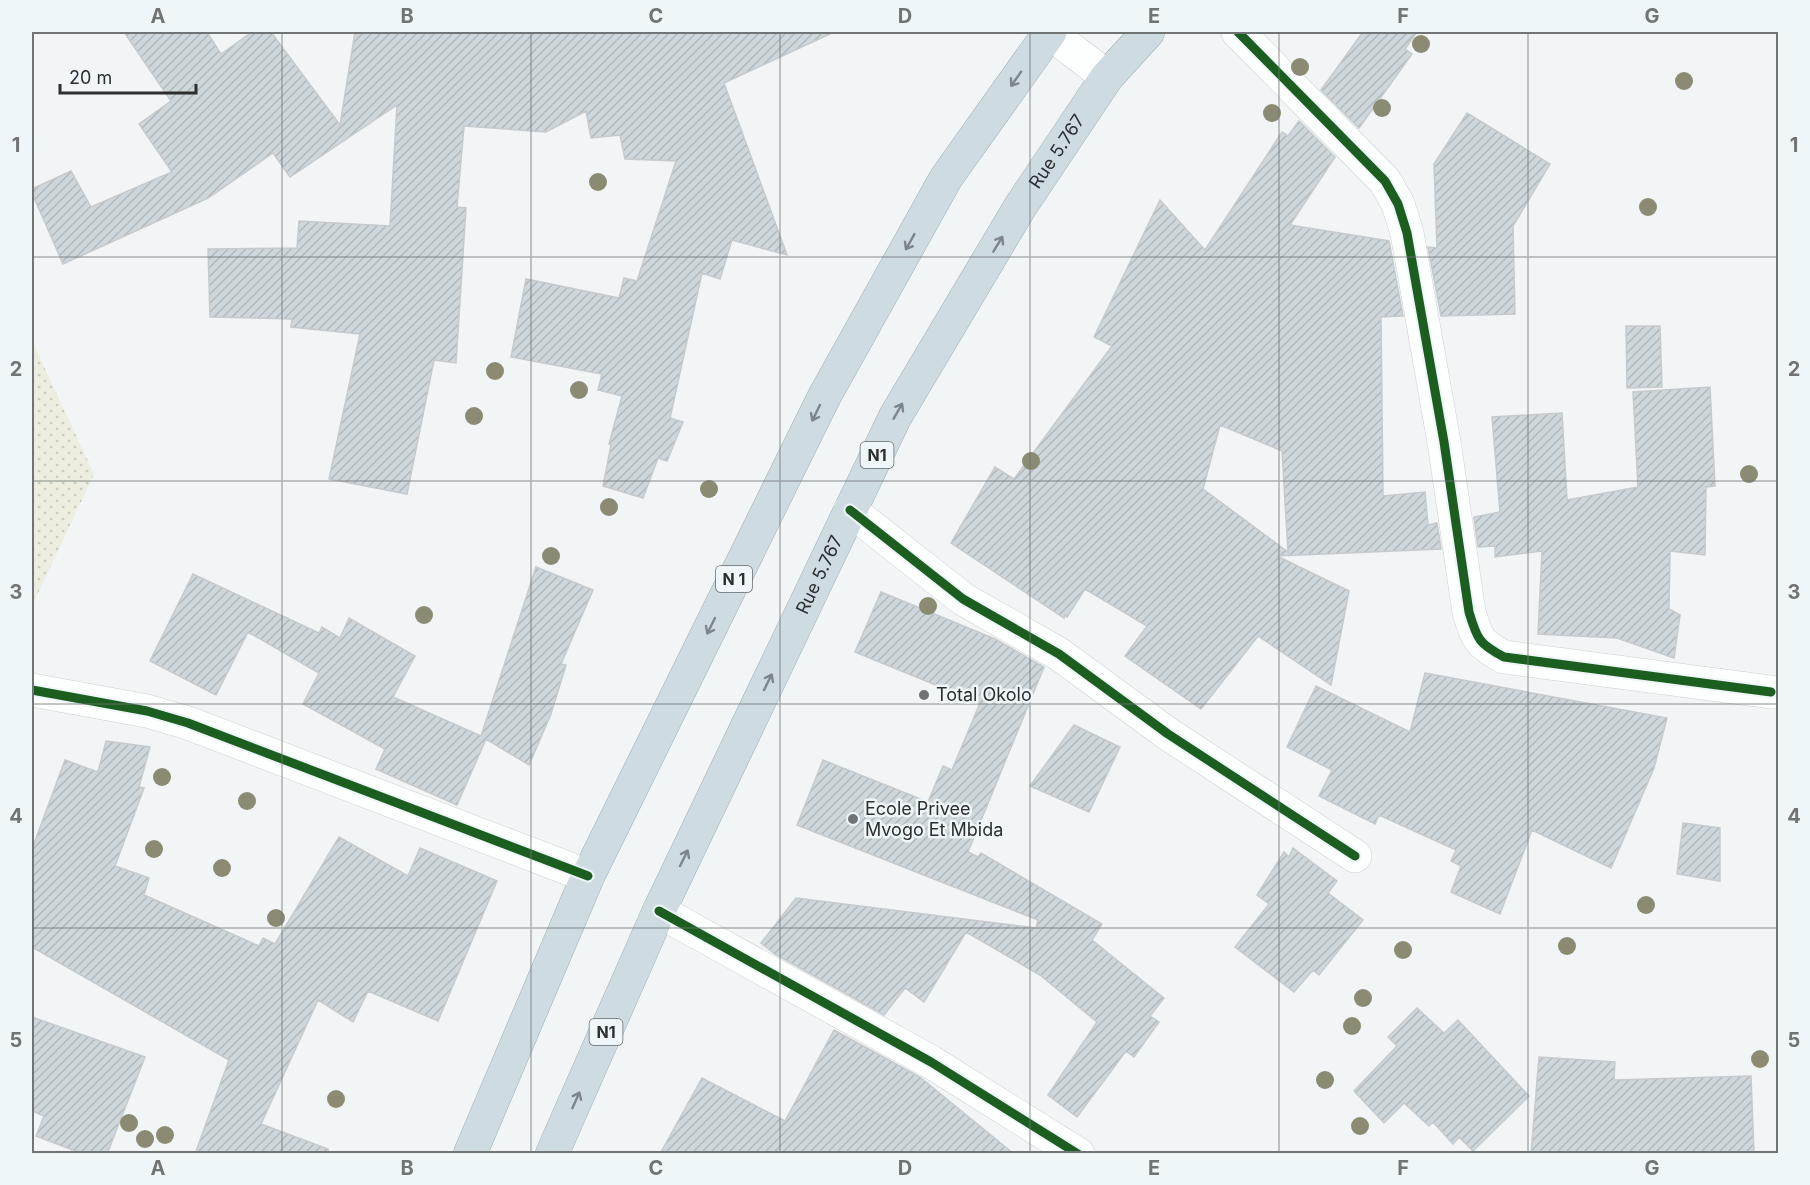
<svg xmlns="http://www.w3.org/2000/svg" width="1810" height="1185" font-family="Inter,sans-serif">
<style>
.grass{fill:url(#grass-dots)}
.building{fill:url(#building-hatch);stroke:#c7cacb;stroke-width:1.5;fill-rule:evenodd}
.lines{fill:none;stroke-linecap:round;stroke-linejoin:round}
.street-casing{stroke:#cdd0d1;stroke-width:34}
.secondary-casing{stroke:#cdd0d1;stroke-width:34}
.highway-casing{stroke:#9fb0b6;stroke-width:34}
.street{stroke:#fdfefe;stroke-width:33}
.secondary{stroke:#fdfefe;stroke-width:33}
.highway{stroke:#cedce2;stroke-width:33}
.cycleway-casing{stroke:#eef6f9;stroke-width:13}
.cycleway{stroke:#1b5e20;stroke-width:9}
.tree{fill:#8b8b74}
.oneway{stroke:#7d8589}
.grid{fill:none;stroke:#717475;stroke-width:1.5;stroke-opacity:0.55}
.poi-dot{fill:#717475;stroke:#eef6f9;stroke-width:2}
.labels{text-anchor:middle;stroke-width:5;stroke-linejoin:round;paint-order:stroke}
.shield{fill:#eef6f9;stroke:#666a6c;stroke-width:1.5}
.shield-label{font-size:16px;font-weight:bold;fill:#2c2e30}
.street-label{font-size:18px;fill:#2c2e30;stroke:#eef6f9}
.poi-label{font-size:18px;fill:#2c2e30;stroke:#eef6f9;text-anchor:start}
.neatline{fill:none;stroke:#717475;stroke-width:2}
.grid-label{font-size:20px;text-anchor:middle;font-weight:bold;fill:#717475}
</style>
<defs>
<pattern id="grass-dots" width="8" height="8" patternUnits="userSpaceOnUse" patternTransform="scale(1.5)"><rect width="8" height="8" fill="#edeedf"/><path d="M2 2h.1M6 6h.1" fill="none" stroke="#cbccc0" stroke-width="1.8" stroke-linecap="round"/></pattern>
<pattern id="building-hatch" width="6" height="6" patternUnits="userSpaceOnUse" patternTransform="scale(1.5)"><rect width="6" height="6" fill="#ced7db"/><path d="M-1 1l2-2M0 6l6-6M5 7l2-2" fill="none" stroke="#b1b9bc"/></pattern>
</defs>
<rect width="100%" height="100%" fill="#f1f5f6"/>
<path class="grass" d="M32,341L94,474L32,606Z"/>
<path class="building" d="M124,32H207L221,54L252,32H271L340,125L355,32H834L724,83L787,255L732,240L720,279L702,273L670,418L683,422L667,461L658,458L643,498L603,486L611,445L609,444L622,396L598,390L602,374L511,357L526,279L619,298L624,278L637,281L676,161L625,159L620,135L591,138L586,111L546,132L464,126L457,207L466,208L456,363L434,360L407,494L329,479L360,334L291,327L292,319L210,317L208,249L297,248L299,221L390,226L397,105L290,177L273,153L208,198L63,264L32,193V189L71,171L91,207L172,172L139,124L171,101Z
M1363,32H1417L1405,49L1412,54L1359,128L1321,90Z
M1467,113L1550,164L1513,226L1515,314L1441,316L1428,247L1437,248L1434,164Z
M1299,121L1335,157L1290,225L1389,241L1403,316L1381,317L1383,496L1425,492L1428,525L1437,523L1441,549L1277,556L1349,591L1331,685L1258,636L1201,709L1125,656L1147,626L1085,589L1067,617L1065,615L1064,618L951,543L995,467L1014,479L1112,346L1094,337L1160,200L1205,250L1282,132L1288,136ZM1220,425L1282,451L1288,552L1203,489Z
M1626,326H1660L1662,387L1627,388Z
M1710,387L1715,486L1706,487L1705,555L1670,551L1669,609L1680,615L1674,658L1617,638L1538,634L1542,551L1495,557V546L1478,547L1474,517L1500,512L1492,417L1562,413L1567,500L1638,487L1633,392Z
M536,567L593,590L561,664L566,665L551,714L529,765L486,739L457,805L376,769L385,749L303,704L319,673L248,632L216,695L150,661L193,574L319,633L322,627L340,638L349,618L415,656L393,697L481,736Z
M881,592L995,639L1044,667L968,852L978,857L981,853L1102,924L1092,940L1164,998L1150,1016L1159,1022L1134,1057L1126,1051L1077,1117L1048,1095L1097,1022L1040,975L966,932L924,1002L905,988L884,1015L775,954L761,943L796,898L1036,928L1038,920L797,825L823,760L928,802L943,766L952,770L980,703L855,652Z
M1425,673L1667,718L1654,768L1611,868L1532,830L1500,914L1451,892L1461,866L1451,861L1456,850L1379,815L1375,824L1319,796L1332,770L1287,747L1316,686L1410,732Z
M1074,725L1120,747L1089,812L1030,786Z
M106,741L150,747L139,787L144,788L115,866L149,878L144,895L259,946L263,938L275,944L339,837L408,876L420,848L497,881L438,1021L368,991L353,1022L318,1000L261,1124L328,1149V1154H195L229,1060L32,947V849L65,760L98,772Z
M1683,823L1720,828V881L1677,874Z
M1293,848L1337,881L1328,893L1363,920L1319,975L1313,970L1294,992L1235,947L1269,904L1257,895L1284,852L1289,857Z
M1417,1008L1444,1033L1458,1020L1529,1096L1473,1151L1459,1137L1453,1144L1433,1122L1429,1126L1404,1103L1384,1123L1354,1091L1397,1046L1388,1037Z
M32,1017L145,1057L107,1154H83L36,1136L44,1116L32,1111Z
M834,1030L920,1077L1014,1154H660L702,1078L785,1121Z
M1539,1057L1615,1062L1614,1080L1751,1076L1754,1153L1531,1154Z"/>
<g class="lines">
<defs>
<path id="street" d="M1238,32L1385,181L1398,204L1407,233L1444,442L1469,612C1477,639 1479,644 1504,657L1771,692
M850,510L963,599L1059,654L1168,734L1355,856
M32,690L147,711L188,723L588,876
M659,911L931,1062L1078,1154"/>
<path id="secondary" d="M1049,32L1107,77"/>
<g id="highway">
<path d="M470,1154L588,876L824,397L946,178L1050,32"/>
<path id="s1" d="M552,1154L659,911L895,417L1020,207L1107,77L1148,32"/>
</g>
</defs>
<use href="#street" class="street-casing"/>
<use href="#secondary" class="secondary-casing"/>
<use href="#highway" class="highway-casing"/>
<use href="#street" class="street"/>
<use href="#secondary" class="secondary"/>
<use href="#highway" class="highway"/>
<defs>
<path id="cycleway" d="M1238,32L1385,181L1398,204L1407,233L1444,442L1469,612C1477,639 1479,644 1504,657L1771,692
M850,510L963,599L1059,654L1168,734L1355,856
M32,690L147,711L188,723L588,876
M659,911L931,1062L1078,1154"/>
</defs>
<use href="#cycleway" class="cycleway-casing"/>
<use href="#cycleway" class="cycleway"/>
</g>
<g class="tree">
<circle cx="1421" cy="44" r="9"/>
<circle cx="1300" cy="67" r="9"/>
<circle cx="1684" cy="81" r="9"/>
<circle cx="1382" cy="108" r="9"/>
<circle cx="1272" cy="113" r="9"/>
<circle cx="598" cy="182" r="9"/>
<circle cx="1648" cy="207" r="9"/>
<circle cx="495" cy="371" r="9"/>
<circle cx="579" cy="390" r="9"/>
<circle cx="474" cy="416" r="9"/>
<circle cx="1031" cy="461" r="9"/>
<circle cx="1749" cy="474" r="9"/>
<circle cx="709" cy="489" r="9"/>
<circle cx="609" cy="507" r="9"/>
<circle cx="551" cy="556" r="9"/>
<circle cx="928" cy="606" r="9"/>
<circle cx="424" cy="615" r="9"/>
<circle cx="162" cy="777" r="9"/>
<circle cx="247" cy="801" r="9"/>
<circle cx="154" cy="849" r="9"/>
<circle cx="222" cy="868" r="9"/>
<circle cx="1646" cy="905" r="9"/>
<circle cx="276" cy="918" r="9"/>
<circle cx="1567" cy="946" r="9"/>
<circle cx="1403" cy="950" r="9"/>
<circle cx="1363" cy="998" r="9"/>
<circle cx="1352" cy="1026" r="9"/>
<circle cx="1760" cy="1059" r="9"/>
<circle cx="1325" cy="1080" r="9"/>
<circle cx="336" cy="1099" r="9"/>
<circle cx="129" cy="1123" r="9"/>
<circle cx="1360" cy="1126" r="9"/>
<circle cx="165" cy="1135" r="9"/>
<circle cx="145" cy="1139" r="9"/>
</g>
<defs><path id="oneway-shaft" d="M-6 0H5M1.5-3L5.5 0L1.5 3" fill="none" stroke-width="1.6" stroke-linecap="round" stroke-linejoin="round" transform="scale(1.5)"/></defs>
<g class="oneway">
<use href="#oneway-shaft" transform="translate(1016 79) rotate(125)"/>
<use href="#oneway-shaft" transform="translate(910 242) rotate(119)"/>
<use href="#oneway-shaft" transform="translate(998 244) rotate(-59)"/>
<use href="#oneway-shaft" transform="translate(898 411) rotate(-60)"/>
<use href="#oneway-shaft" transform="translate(816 413) rotate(116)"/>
<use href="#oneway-shaft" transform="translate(711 626) rotate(116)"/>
<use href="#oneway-shaft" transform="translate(768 682) rotate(-64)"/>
<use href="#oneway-shaft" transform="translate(684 858) rotate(-64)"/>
<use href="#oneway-shaft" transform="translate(576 1100) rotate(-66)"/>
</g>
<path class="grid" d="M282,32V1154M531,32V1154M780,32V1154M1030,32V1154M1279,32V1154M1528,32V1154M32,257H1778M32,481H1778M32,704H1778M32,928H1778"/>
<g class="poi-dot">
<circle cx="924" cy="695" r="6"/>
<circle cx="853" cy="819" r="6"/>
</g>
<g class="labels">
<g class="shield">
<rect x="860.5" y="442" width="33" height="26" rx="4.5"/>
<rect x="716" y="566" width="36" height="26" rx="4.5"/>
<rect x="589.5" y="1019" width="33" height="26" rx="4.5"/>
</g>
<g class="shield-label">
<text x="877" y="461">N1</text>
<text x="734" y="585">N 1</text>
<text x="606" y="1038">N1</text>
</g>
<g class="street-label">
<text dy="6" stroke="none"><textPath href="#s1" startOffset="1124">Rue 5.767</textPath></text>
<text dy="6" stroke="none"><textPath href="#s1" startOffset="638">Rue 5.767</textPath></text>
</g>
<g class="poi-label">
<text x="936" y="701">Total Okolo</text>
<text x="865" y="815">Ecole Privee<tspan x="865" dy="21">Mvogo Et Mbida</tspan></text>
</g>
</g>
<rect width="1810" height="1185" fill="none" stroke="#eef6f9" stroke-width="66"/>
<path d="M60 84v9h136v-9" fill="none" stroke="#2c2e30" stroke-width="3"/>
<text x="69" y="84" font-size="18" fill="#2c2e30" stroke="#eef6f9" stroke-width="4.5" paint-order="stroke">20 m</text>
<rect x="33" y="33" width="1744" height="1119" class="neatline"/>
<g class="grid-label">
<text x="158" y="23">A</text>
<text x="407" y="23">B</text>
<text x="656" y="23">C</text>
<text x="905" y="23">D</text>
<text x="1154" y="23">E</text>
<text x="1403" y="23">F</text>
<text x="1652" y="23">G</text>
<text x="16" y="152">1</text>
<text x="1794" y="152">1</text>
<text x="16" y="376">2</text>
<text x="1794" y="376">2</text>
<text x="16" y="599">3</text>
<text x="1794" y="599">3</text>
<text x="16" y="823">4</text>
<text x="1794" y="823">4</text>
<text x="16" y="1047">5</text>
<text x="1794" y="1047">5</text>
<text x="158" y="1175">A</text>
<text x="407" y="1175">B</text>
<text x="656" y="1175">C</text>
<text x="905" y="1175">D</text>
<text x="1154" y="1175">E</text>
<text x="1403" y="1175">F</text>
<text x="1652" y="1175">G</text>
</g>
</svg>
